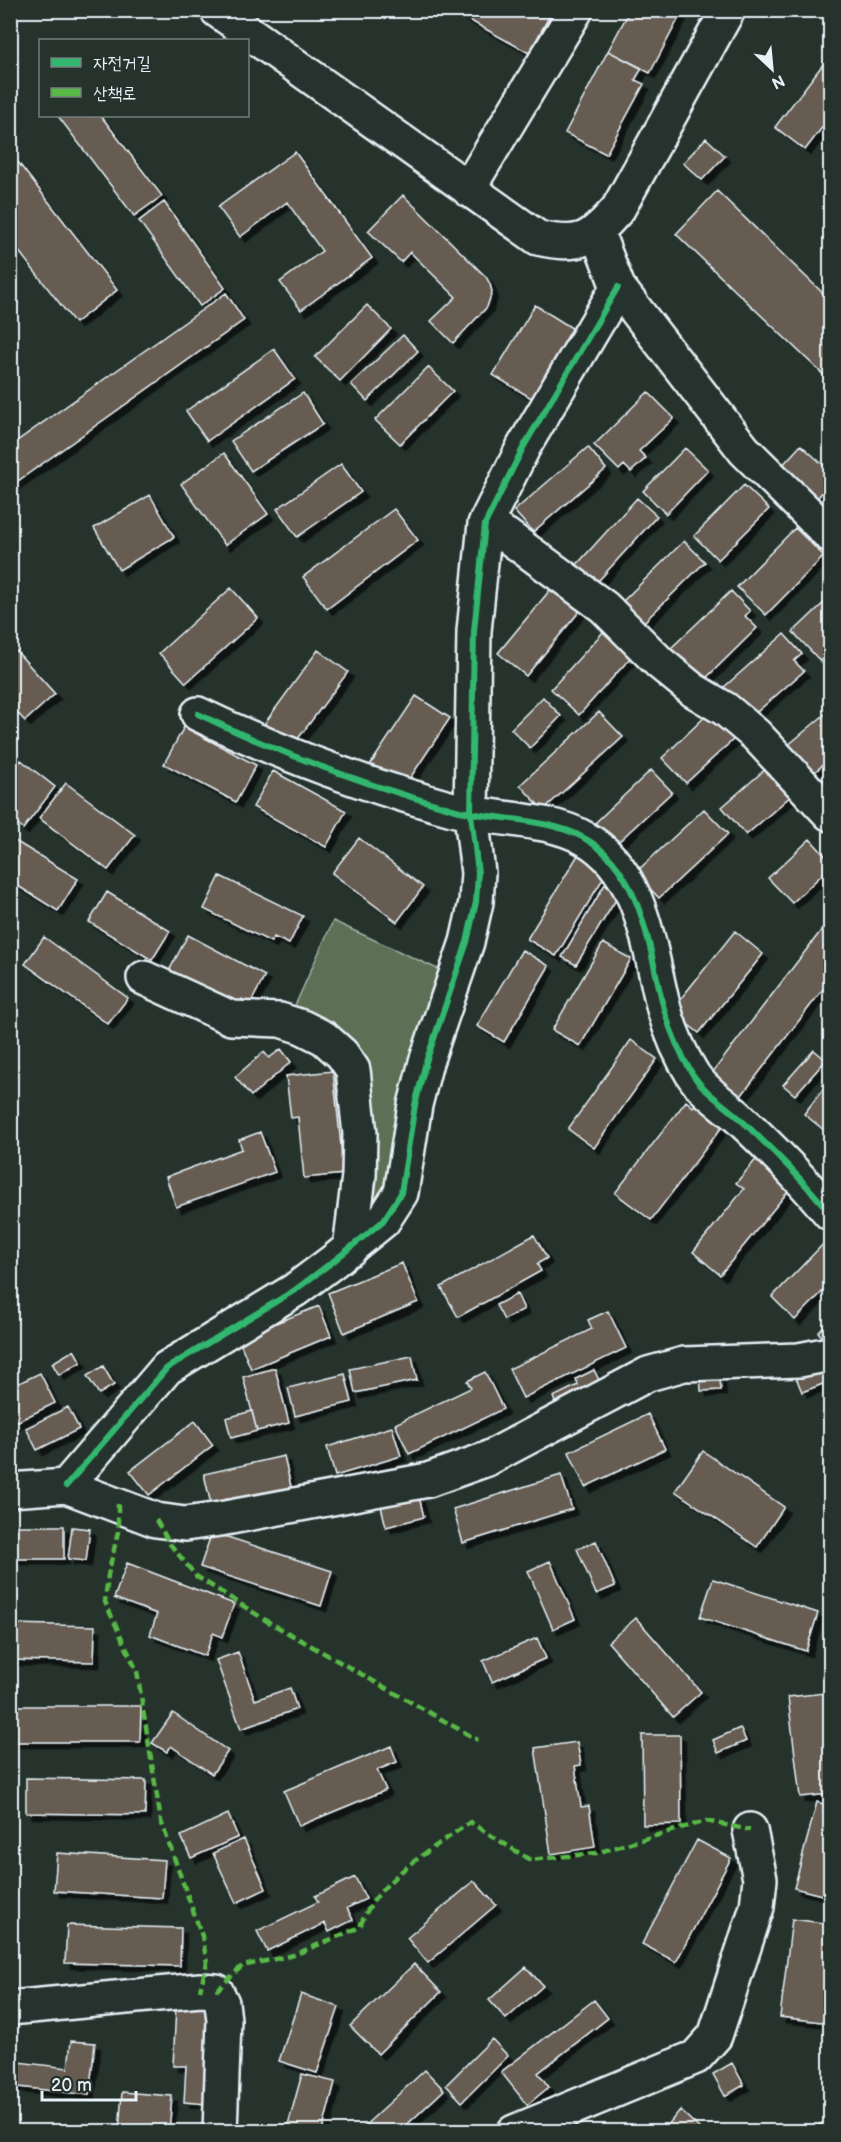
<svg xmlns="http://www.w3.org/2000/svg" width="841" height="2142" font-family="'Balsamiq Sans','Poor Story',sans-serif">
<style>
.green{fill:#5d7054;stroke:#a2b0a6;stroke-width:1.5}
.building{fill:#665c51;stroke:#e8f1f8;stroke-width:1.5;filter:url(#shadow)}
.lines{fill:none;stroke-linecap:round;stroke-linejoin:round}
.minor-casing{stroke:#e8f1f8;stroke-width:38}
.minor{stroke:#26332d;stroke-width:33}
.quiet{stroke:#58b947;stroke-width:4.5;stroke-dasharray:9 4.5;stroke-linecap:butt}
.cycleway-casing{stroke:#26332d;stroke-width:10}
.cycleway{stroke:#33b770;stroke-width:6}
</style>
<defs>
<filter id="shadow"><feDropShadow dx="5.5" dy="5.5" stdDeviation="0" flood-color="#0009"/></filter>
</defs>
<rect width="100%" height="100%" fill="#26332d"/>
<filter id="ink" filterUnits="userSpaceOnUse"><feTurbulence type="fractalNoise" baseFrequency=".0167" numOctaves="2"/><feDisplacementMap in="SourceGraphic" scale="12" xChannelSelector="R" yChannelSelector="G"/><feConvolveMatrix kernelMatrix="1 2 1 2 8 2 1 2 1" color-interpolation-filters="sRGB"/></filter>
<g filter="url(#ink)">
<path class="green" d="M333,921L442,971L396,1175L369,1217L362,1064L293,1010Z"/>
<path class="building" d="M451,10H542L550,15L529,53Z
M630,10H683L650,73L608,51Z
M608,51L642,68L635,80L644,84L606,154L565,133Z
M830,55V117L805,150L775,127Z
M58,116H101L162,196L134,216Z
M706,138L725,156L702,180L683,163Z
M10,152L117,290L75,323L10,240Z
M295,152L372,258L301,310L280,282L322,251L287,202L240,237L218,207Z
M717,191L830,300V381L676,234Z
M403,195L486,277L490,284L492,292L487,307L453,343L431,321L456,297L410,252L401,262L368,231Z
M164,202L225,288L200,306L139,221Z
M226,293L244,320L15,483L10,476V446Z
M367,305L391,329L340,381L315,357Z
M535,305L575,330L533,399L493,375Z
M403,335L418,351L367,401L351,384Z
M274,349L295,379L207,441L186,411Z
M428,367L453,391L400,444L375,420Z
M648,392L674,418L639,451L646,458L631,472L624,465L619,470L594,445Z
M303,393L323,424L251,471L231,441Z
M801,445L830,471V482L816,500L780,468Z
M588,447L606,469L533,532L514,511Z
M685,448L708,470L666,514L643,491Z
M224,453L268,514L225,545L181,484Z
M341,464L361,492L297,537L277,509Z
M744,485L769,509L718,560L694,536Z
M150,495L174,537L119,570L94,528Z
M637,498L657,516L591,589L571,571Z
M394,509L418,540L327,609L303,577Z
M795,528L824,556L766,615L737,587Z
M684,541L705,562L639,627L618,606Z
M555,584L583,607L526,676L498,653Z
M231,588L258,618L186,683L159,653Z
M731,591L750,611L745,616L757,628L702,682L670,649Z
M830,597V661L825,666L793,632Z
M605,630L633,655L579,715L551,689Z
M784,634L802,654L794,661L804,671L750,718L723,688Z
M10,644L55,694L25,721L10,705Z
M318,650L348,672L291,748L262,727Z
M416,696L450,718L404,787L370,765Z
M543,697L561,716L530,748L511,729Z
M830,710V759L811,775L787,746Z
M711,711L736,737L686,783L662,758Z
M599,712L623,737L543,810L520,785Z
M184,727L256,765L236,802L164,764Z
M21,760L55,787L23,829L10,819V774Z
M769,766L793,794L746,835L722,807Z
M651,770L672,792L616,844L595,823Z
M273,771L346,811L326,847L253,807Z
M66,783L135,835L108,870L39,818Z
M704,809L728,834L659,898L635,873Z
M10,838L78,879L58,911L10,881Z
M359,838L423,887L397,922L332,873Z
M810,839L830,861V867L792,903L768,878Z
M581,850L610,867L556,956L527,939Z
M220,876L303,916L289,944L274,937L271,942L204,909Z
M605,884L620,893L576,965L562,957Z
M107,892L170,931L152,960L89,922Z
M830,919V980L738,1100L709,1077Z
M735,931L763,954L699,1033L671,1011Z
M188,935L265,976L250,1004L242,999L238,1007L169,971Z
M44,937L128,998L108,1024L25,964Z
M603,943L631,959L580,1046L552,1030Z
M522,950L549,966L504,1042L477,1026Z
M631,1040L657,1059L594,1148L568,1129Z
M281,1049L291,1062L251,1096L235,1077L264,1052L269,1058Z
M814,1050L826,1060L795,1095L783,1085Z
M333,1071L344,1174L304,1178L298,1117L291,1118L286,1076Z
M830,1080V1135L804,1114Z
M700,1097L724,1116L717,1123L722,1127L651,1220L615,1193L686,1101L693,1107Z
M260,1132L275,1172L176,1207L166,1177L242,1149L239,1140Z
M759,1156L794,1184L720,1275L693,1252L744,1189L736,1183Z
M534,1235L547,1258L537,1264L541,1271L458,1317L441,1287Z
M830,1237V1284L795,1320L772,1297Z
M402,1263L418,1302L344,1333L328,1293Z
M517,1294L524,1309L504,1320L496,1305Z
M319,1306L331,1336L251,1369L238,1338Z
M608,1311L626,1348L523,1398L509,1369L592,1329L588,1320Z
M830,1320V1345L818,1332Z
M74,1350L81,1362L59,1375L52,1363Z
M412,1356L417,1380L355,1393L350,1369Z
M821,1364L828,1382L802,1392L795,1375Z
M103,1366L114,1385L99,1394L87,1376Z
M275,1368L289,1423L257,1431L243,1377Z
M594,1370L603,1388L558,1409L553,1397L578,1385L576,1379Z
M719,1370L721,1390L701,1391L700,1372Z
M485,1372L503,1409L409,1454L395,1424L471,1388L467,1381Z
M40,1373L55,1403L10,1425V1382L13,1386Z
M345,1374L352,1402L295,1416L288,1388Z
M68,1407L79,1429L37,1450L26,1428Z
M252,1411L257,1431L231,1438L226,1418Z
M648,1414L665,1449L585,1487L569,1452Z
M195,1421L213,1445L149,1495L130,1471Z
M392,1427L401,1456L335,1476L327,1447Z
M703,1451L784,1507L757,1547L675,1491Z
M284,1456L292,1491L212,1509L204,1474Z
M561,1475L572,1509L463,1543L453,1509Z
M419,1497L424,1517L386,1527L381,1506Z
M10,1526H64V1559H10Z
M72,1527L90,1529L86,1561L68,1559Z
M212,1532L332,1571L321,1606L200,1567Z
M596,1541L615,1586L596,1594L577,1549Z
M550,1561L575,1619L553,1629L528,1571Z
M127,1563L234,1604L222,1637L213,1633L205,1656L150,1635L157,1614L114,1598Z
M713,1579L818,1613L806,1651L700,1617Z
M636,1618L701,1692L673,1717L608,1642Z
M12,1624L95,1626L94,1662L11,1660Z
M537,1638L546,1658L492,1682L483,1661Z
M238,1652L255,1700L290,1688L297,1709L241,1729L216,1660Z
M825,1693L830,1741V1794L800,1797L788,1697Z
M13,1706H141L140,1742H12Z
M173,1713L228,1751L212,1774L171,1746L167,1752L152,1743Z
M740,1728L746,1741L718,1753L713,1740Z
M642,1735H680L681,1824L643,1825Z
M577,1742L581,1765L575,1766L581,1807L589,1806L595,1847L551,1854L535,1748Z
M391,1746L397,1762L377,1770L386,1790L299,1826L284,1791Z
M26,1778L146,1780L145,1815L26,1813Z
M817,1802L830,1806V1897L794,1888Z
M228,1814L238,1837L191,1858L181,1836Z
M244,1839L266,1889L236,1903L213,1853Z
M697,1840L731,1858L676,1962L642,1944Z
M57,1853L165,1860L162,1898L54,1891Z
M355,1877L366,1899L347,1908L353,1920L329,1932L325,1923L267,1951L257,1931L318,1902L315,1896Z
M474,1881L496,1905L428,1963L407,1938Z
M792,1919L830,1924V2023L780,2017Z
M67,1925L181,1928L180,1966L65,1963Z
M414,1964L441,1992L378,2054L350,2026Z
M526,1967L543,1986L506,2019L489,2000Z
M301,1994L339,2007L317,2073L279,2061Z
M594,2000L608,2018L538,2073L549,2087L527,2105L501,2072Z
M176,2007L212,2008L207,2104L184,2102L186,2066H173Z
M492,2039L508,2056L462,2102L446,2085Z
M71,2041L95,2043L89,2095L10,2086V2061L68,2068Z
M732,2063L744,2085L725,2096L713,2074Z
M425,2070L444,2090L399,2132H363L361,2129Z
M302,2074L335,2082L322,2132H286Z
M122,2092L172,2096L169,2132H119Z
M680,2110L700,2129L698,2132H662Z
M830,2119V2132H805Z"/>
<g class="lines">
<defs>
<path id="minor" d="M217,10L538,238C580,247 590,241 618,209L728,10
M468,189L576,10
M597,233L618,287L744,450L830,535
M485,524L507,536L604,607L660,663L693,690L725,709L756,735L830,814
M198,714C283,755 364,785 456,810C495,820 549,818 584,838C643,870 649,951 664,1009C670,1030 681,1056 693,1075C705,1093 724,1104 739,1118C771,1148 802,1179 830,1213
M144,978L231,1018L280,1020L302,1027L324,1038L342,1054L353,1070L360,1134L359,1176L350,1249
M66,1486L167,1368L295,1290L335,1260L383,1221L401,1193L415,1105L426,1062L467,942L476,902L478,873L471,814L474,631L485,524L524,446L618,287
M10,1490L66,1486L156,1520L185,1524L220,1519L428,1480L487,1459L648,1374L684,1364L799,1360L830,1354
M10,2008L200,1990L216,1991L222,2003L224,2020L220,2132
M514,2132L696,2057L715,2036L757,1907L760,1879L750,1830"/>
</defs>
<use href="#minor" class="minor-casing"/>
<use href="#minor" class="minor"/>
<path class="quiet" d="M118,1504V1532L108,1575L105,1602L137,1671L161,1821L202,1936L207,1963L200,1990
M156,1520L170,1544L196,1576L267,1621L478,1740
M216,1991L242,1966L294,1955L360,1927C377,1878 431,1851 470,1822L530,1860L596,1853L706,1821L750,1830"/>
<defs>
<path id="cycleway" d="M198,714C283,755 364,785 456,810C495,820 549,818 584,838C643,870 649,951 664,1009C670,1030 681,1056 693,1075C705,1093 724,1104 739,1118C771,1148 802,1179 830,1213
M66,1486L167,1368L295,1290L335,1260L383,1221L401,1193L415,1105L426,1062L467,942L476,902L478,873L471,814L474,631L485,524L524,446L618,287"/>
</defs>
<use href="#cycleway" class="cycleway-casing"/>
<use href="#cycleway" class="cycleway"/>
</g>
</g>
<rect width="841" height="2142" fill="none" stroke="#26332d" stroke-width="36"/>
<rect x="18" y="18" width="805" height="2106" fill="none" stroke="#e8f1f8" stroke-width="2" filter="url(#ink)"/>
<rect x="39" y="39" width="210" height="78" fill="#26332d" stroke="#747f7e" stroke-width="1.5"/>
<rect x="51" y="58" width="30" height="9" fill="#33b770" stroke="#747f7e" stroke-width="1.5"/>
<text x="93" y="69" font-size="18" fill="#e8f1f8">자전거길</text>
<rect x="51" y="88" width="30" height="9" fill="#58b947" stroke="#747f7e" stroke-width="1.5"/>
<text x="93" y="99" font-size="18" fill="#e8f1f8">산책로</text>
<g transform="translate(772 69) rotate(154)" stroke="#26332d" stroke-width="4.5" paint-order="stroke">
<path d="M0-4.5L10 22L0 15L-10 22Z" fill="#e8f1f8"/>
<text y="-9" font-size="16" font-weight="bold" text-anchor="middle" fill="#e8f1f8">N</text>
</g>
<path d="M42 2091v9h94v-9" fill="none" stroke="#e8f1f8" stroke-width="3"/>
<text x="51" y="2091" font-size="18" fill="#e8f1f8" stroke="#26332d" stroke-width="4.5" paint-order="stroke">20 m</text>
</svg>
